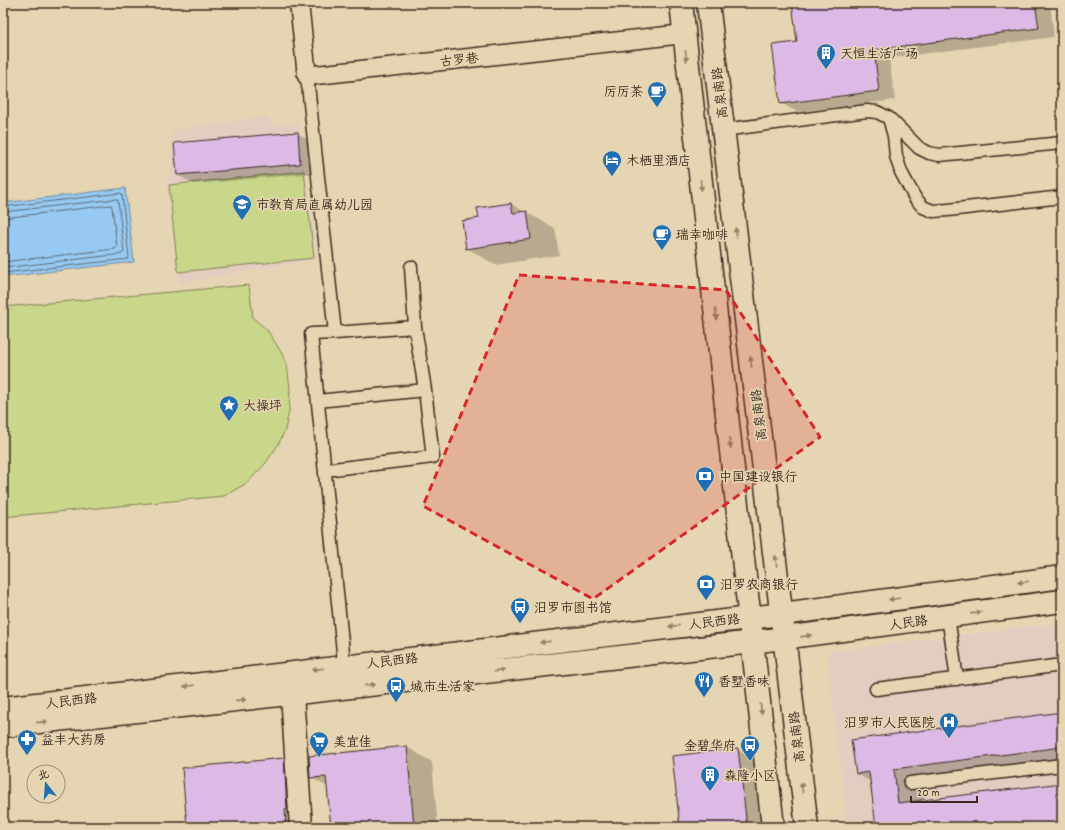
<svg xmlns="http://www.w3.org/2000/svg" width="1065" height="830" font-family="Dekko,'LXGW WenKai TC',sans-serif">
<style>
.built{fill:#e3cdc1}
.green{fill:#c9d78b;stroke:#828054}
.water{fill:#96caf3;stroke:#728a9e}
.shadow{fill:#0003}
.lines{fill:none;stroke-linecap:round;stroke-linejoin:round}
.shore{stroke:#5f6a73;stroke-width:1}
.building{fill:#dcbae5;stroke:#3b2a1e}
.service-casing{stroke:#3b2a1e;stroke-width:15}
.pedestrian-casing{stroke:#3b2a1e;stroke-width:21}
.minor-casing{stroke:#3b2a1e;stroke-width:25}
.tertiary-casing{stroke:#3b2a1e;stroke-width:25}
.secondary-casing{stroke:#3b2a1e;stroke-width:25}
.service{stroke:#e6d5b2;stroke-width:12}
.pedestrian{stroke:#e6d5b2;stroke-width:18}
.minor{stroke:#e6d5b2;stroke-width:22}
.tertiary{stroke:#e6d5b2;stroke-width:22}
.secondary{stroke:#e6d5b2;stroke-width:22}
.oneway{fill:#908068}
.marked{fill:#d62828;fill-opacity:0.2;stroke:#d62828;stroke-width:3;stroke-dasharray:8 5;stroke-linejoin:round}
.labels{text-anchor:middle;stroke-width:3.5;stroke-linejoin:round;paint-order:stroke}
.poi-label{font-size:13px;fill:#3b2a1e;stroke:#e6d5b2;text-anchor:start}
.street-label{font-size:13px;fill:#3b2a1e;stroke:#e6d5b2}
</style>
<rect width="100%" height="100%" fill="#e6d5b2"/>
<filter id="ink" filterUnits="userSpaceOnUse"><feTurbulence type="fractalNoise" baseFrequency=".025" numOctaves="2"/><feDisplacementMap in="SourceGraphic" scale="8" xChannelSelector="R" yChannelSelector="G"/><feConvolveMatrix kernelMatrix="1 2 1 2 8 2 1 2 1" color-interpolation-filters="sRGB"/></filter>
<g filter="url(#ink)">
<path class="built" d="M267,116L275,126L300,123L317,259L180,283L166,184L171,170L173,130Z
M1062,622V827H847L827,652Z"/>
<path class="green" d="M304,171L314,258L178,272L169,185Z
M249,285L253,318L267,330L278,347L287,364L290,389L289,411L285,430L278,445L265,464L247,483L224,496L3,517V307Z"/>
<path class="water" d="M125,188L134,262L3,277V203Z"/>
<path class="shadow" d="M793,3H1050L1054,37L889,58L895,100L797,112L781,103L798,43Z
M297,133L313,142L316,173L194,184L178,175Z
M511,204L555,228L559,255L495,265L467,248L480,219Z
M1062,713V766L922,785L924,801L1062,784V827H877L871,782L857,774Z
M407,747L432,762L438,827H332L328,787L310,777L313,824H310L311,827H188L284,759L311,775Z
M738,750L758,761L766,827H681Z"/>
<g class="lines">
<path class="shore" d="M3,207L121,193L122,195L129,257L128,259L3,273
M3,212L116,199L118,200L124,252L122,254L3,268
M3,218L111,205L112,207L117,247L115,249L3,262"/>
</g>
<path class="building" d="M792,3H1035L1039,28L874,50L879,91L780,104L772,45L797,42Z
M298,132L300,164L177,175L174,143Z
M511,203L513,213L527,211L531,239L466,249L462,221L479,218L477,208Z
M1062,712V747L894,769L898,803L1062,783V827H876L869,772L856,774L851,740Z
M407,746L414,827H331L326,777L310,778L309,756Z
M738,748L747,827H680L672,756Z
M284,758L287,809L285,810L286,827H187L182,768Z"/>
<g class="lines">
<defs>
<path id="service" d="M307,76L335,333L311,334L345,672
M890,119L919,148L929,153L939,155L1062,143
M723,130L867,111L877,112L889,118L894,136L896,156L901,172L915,198L923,207L933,211L948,210L1062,197
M335,333L415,327
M318,401L425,390
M325,470L433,457L425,390L415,327L411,267
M948,616L957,679
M876,689L1062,665
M910,783L1062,765"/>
<path id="pedestrian" d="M299,3L307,76L684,34"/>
<path id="minor" d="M292,694L301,827"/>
<path id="tertiary" d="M3,708L782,614L1062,577
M3,726L753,642L1062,601"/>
<path id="secondary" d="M681,3L773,827
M708,3L807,827"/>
</defs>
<use href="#service" class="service-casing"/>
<use href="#pedestrian" class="pedestrian-casing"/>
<use href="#minor" class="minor-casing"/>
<use href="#tertiary" class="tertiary-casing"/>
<use href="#secondary" class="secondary-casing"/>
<use href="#service" class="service"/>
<use href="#pedestrian" class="pedestrian"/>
<use href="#minor" class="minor"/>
<use href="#tertiary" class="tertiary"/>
<use href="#secondary" class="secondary"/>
</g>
<defs><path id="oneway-solid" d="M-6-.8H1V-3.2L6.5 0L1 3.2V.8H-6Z"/></defs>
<g class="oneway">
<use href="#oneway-solid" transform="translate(686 56) rotate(84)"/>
<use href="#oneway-solid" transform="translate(701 185) rotate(84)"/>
<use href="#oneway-solid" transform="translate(736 233) rotate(-97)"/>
<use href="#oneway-solid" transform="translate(716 314) rotate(84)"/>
<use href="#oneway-solid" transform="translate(751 362) rotate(-97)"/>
<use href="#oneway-solid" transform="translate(730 443) rotate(84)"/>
<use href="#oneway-solid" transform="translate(776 561) rotate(-97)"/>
<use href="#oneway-solid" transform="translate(1023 582) rotate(173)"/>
<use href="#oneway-solid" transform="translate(894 599) rotate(173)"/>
<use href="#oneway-solid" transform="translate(976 613) rotate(-8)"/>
<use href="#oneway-solid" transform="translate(674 626) rotate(173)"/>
<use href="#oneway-solid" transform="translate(806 636) rotate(-8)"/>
<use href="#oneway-solid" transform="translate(545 642) rotate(173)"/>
<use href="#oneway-solid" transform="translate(318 669) rotate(173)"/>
<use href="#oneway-solid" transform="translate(499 671) rotate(-6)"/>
<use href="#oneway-solid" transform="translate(370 685) rotate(-6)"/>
<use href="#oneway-solid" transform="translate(189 686) rotate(173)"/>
<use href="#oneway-solid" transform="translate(241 700) rotate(-6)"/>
<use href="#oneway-solid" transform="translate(761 709) rotate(84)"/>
<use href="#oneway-solid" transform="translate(42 722) rotate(-6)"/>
<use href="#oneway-solid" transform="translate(802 788) rotate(-97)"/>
</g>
</g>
<path class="marked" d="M519,275L726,290L820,437L593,599L423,506Z"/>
<defs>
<symbol id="building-pin" viewBox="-11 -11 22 30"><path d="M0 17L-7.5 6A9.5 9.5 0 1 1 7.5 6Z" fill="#1f6fb2" stroke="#e6d5b2"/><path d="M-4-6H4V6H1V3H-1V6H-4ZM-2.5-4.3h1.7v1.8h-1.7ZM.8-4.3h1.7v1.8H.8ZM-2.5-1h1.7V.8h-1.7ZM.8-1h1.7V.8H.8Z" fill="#fff"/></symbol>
<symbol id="cafe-pin" viewBox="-11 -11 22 30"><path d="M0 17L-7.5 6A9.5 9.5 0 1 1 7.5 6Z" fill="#1f6fb2" stroke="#e6d5b2"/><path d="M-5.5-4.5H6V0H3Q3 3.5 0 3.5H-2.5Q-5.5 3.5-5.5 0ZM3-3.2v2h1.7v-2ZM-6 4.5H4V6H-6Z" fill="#fff"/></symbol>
<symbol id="hotel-pin" viewBox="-11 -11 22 30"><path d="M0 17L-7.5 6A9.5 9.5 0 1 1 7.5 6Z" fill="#1f6fb2" stroke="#e6d5b2"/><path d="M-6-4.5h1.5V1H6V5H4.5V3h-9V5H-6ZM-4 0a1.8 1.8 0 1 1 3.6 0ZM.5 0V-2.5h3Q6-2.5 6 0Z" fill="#fff"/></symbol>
<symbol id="school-pin" viewBox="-11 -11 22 30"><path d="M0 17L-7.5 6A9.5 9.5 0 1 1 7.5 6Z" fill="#1f6fb2" stroke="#e6d5b2"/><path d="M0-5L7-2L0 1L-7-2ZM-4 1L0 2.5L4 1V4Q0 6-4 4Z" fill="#fff"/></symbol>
<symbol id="sight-pin" viewBox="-11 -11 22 30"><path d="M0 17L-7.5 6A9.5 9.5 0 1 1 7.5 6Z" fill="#1f6fb2" stroke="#e6d5b2"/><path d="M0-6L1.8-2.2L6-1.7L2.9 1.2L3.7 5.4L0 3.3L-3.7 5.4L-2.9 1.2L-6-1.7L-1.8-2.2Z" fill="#fff"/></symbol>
<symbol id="bank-pin" viewBox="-11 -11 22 30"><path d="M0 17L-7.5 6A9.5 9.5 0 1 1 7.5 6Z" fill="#1f6fb2" stroke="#e6d5b2"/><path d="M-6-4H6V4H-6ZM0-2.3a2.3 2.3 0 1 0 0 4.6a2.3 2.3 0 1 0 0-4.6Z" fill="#fff"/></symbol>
<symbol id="bus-pin" viewBox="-11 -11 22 30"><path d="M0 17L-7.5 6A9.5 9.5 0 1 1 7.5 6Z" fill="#1f6fb2" stroke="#e6d5b2"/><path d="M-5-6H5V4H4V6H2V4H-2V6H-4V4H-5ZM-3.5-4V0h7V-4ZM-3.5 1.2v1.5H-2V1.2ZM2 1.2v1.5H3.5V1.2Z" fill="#fff"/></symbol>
<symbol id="restaurant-pin" viewBox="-11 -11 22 30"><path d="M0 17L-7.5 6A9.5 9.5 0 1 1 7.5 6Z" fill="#1f6fb2" stroke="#e6d5b2"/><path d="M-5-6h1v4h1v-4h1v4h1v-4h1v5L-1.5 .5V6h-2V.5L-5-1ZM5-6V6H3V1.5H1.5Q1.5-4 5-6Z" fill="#fff"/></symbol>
<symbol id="hospital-pin" viewBox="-11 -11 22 30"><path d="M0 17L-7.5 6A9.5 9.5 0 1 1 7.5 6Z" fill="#1f6fb2" stroke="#e6d5b2"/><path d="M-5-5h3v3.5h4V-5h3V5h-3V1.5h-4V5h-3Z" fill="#fff"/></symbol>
<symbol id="pharmacy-pin" viewBox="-11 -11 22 30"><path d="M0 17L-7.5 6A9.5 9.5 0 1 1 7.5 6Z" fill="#1f6fb2" stroke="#e6d5b2"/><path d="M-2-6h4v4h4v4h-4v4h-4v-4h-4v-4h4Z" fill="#fff"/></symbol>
<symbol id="supermarket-pin" viewBox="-11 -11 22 30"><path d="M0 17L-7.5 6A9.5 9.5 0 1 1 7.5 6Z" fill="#1f6fb2" stroke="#e6d5b2"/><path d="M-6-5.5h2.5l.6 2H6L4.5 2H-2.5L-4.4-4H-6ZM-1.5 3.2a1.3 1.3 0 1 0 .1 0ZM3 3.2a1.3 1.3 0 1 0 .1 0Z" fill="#fff"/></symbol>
</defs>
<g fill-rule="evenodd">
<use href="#building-pin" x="815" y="42" width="22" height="30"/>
<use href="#cafe-pin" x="646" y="80" width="22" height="30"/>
<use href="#hotel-pin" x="601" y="149" width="22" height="30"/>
<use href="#school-pin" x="231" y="193" width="22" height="30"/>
<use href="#cafe-pin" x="651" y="223" width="22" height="30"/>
<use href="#sight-pin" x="218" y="394" width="22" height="30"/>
<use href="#bank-pin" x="694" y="465" width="22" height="30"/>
<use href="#bank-pin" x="695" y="573" width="22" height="30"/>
<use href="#bus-pin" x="509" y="596" width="22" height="30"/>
<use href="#restaurant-pin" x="693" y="670" width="22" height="30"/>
<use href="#bus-pin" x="385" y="675" width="22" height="30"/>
<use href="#hospital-pin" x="938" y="711" width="22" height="30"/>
<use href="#pharmacy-pin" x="16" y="728" width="22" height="30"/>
<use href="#supermarket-pin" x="308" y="730" width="22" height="30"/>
<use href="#bus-pin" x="739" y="734" width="22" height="30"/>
<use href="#building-pin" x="699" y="764" width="22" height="30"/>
</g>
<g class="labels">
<g class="poi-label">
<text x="840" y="58">天恒生活广场</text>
<text x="643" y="96" text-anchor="end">厉厉茶</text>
<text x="626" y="165">木栖里酒店</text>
<text x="256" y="209">市教育局直属幼儿园</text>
<text x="676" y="239">瑞幸咖啡</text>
<text x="243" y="410">大操坪</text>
<text x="719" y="481">中国建设银行</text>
<text x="720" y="589">汨罗农商银行</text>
<text x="534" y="612">汨罗市图书馆</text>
<text x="718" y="686">香墅香味</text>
<text x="410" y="691">城市生活家</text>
<text x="935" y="727" text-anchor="end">汨罗市人民医院</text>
<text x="41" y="744">益丰大药房</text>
<text x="333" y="746">美宜佳</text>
<text x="736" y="750" text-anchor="end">金碧华府</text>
<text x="724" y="780">森隆小区</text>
</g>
<g class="street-label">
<text transform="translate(459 59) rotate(-6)" y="5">古罗巷</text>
<text transform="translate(719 93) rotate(-97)" y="5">高泉南路</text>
<text transform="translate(758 415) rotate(-97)" y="5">高泉南路</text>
<text transform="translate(714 621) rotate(-7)" y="5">人民西路</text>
<text transform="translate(908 622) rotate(-8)" y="5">人民路</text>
<text transform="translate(392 660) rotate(-7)" y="5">人民西路</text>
<text transform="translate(71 700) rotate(-7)" y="5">人民西路</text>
<text transform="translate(796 737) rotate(-97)" y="5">高泉南路</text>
</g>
</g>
<rect width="1065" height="830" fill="none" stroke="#e6d5b2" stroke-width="16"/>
<rect x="8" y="8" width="1049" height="814" fill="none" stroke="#3b2a1e" stroke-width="1.5" filter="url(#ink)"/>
<g transform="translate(46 784) rotate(343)"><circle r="19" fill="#e6d5b2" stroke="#a29177"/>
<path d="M0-3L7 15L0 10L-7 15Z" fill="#1f6fb2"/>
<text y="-6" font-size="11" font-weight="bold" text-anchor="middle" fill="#3b2a1e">北</text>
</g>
<path d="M911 796v6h66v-6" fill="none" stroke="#3b2a1e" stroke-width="2"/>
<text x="917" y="796" font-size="12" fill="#3b2a1e" stroke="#e6d5b2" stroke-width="3" paint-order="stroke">20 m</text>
</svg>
